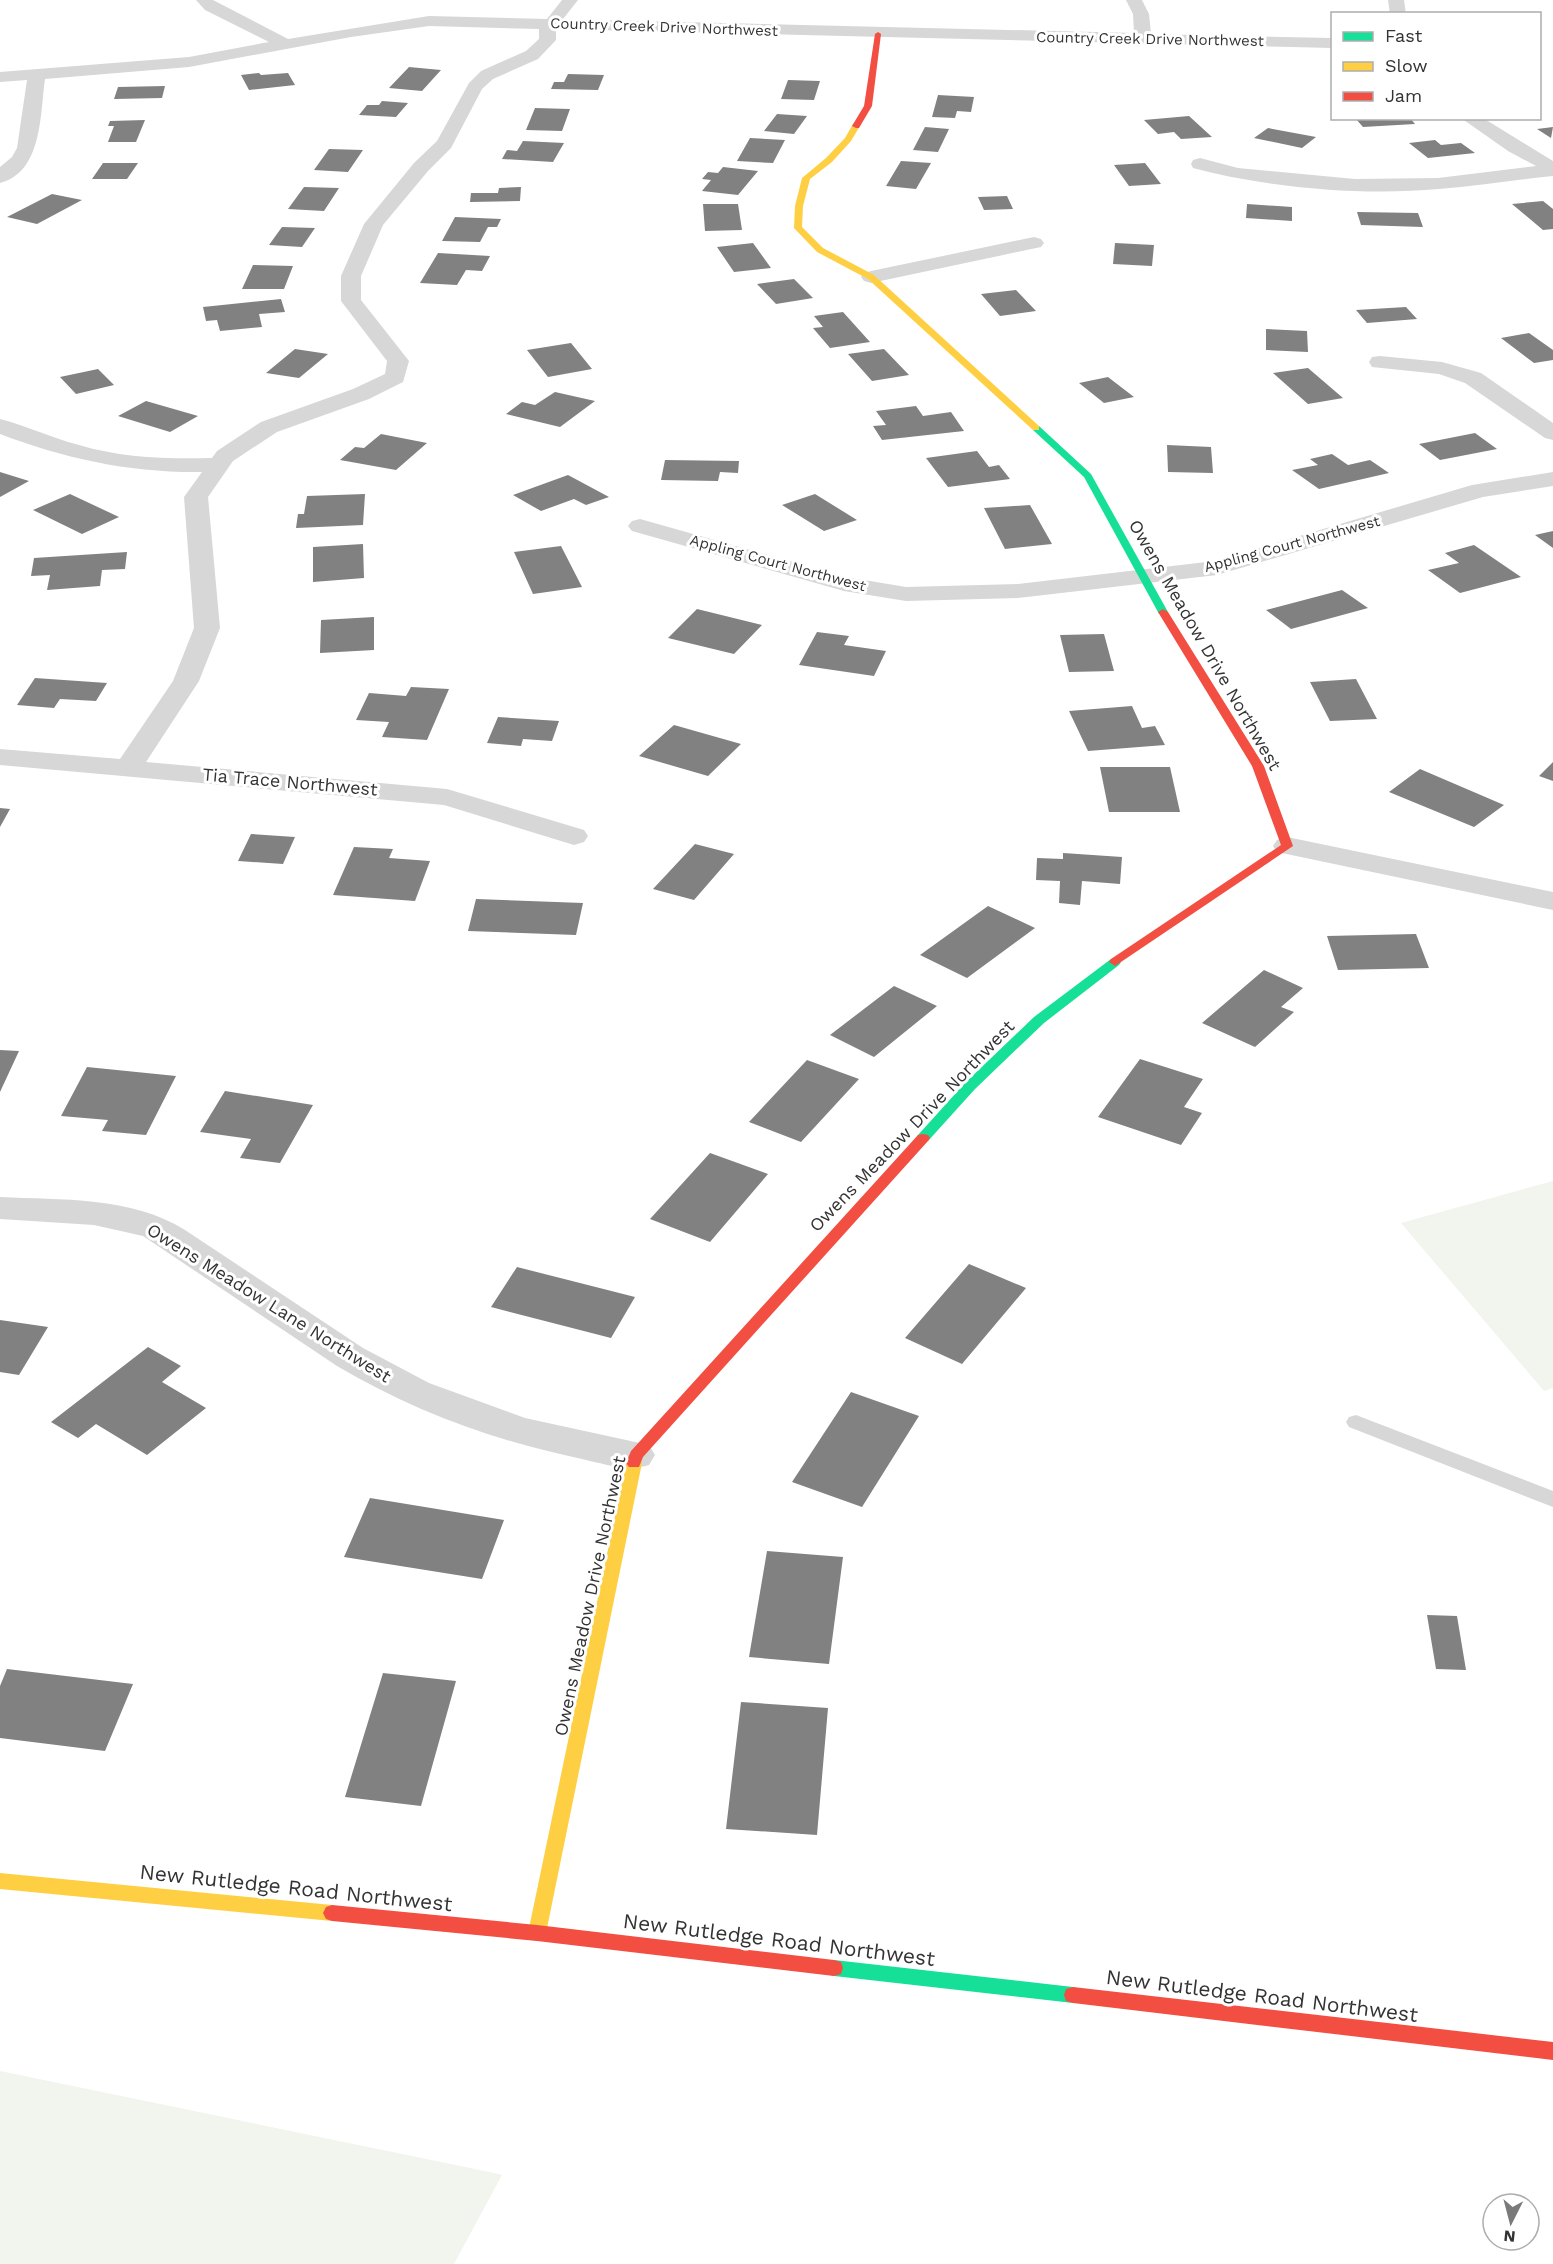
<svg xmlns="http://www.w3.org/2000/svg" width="1553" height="2264" font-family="'Work Sans',sans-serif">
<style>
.green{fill:#f1f5ed}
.building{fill:#818181}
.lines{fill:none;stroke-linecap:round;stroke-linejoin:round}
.lane{fill:#d7d7d7;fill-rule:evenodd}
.street{fill:#d7d7d7;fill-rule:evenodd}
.fast{fill:#16e098;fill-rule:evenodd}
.slow{fill:#ffcf43;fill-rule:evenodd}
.jam{fill:#f24e42;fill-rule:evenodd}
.labels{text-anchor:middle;stroke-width:6;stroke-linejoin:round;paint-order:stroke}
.far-street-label{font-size:15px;fill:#333;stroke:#fff}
.street-label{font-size:18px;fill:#333;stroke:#fff}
.near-street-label{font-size:21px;fill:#333;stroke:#fff}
</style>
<rect width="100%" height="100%" fill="#fff"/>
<path class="green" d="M1553,1181V1388L1544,1391L1401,1223Z
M0,2071L499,2174L502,2175L454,2264H0Z"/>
<path class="building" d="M409,67L441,70L422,91L389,88Z
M259,73L261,75L288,73L295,85L249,90L241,75Z
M568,74L604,75L598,90L551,89L554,82H564Z
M788,80L820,81L814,100L781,99Z
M165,86L162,98L114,99L118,87Z
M938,95L974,97L971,112L957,111L955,118L932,117Z
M382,101L408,103L396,117L359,115L367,105H379Z
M535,108L570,109L562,131L526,130Z
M777,114L807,116L794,134L764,131Z
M1189,116L1212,137L1181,139L1174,132L1158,134L1144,120Z
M1355,118H1410L1415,124L1363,127Z
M145,120L136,142H108L114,126H108L110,121Z
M925,127L949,129L938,152L913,150Z
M1553,127L1551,138L1537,129Z
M1268,128L1316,137L1302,148L1254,138Z
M750,138L785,140L773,163L737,161Z
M1435,140L1441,145L1461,143L1475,153L1428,158L1409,143Z
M523,141L564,143L553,162L502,159L507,150L517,151Z
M329,149L363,150L348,172L314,170Z
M901,161L931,163L916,189L886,186Z
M103,163H138L127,179H92Z
M1145,163L1161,184L1129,186L1114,165Z
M723,167L758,171L738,195L702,191L711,180L702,179L708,172L718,173Z
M304,187L339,188L324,211L288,209Z
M521,187L520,201L470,202L471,193H498L499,188Z
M52,194L82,200L37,224L7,217Z
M1007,196L1013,209L984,210L978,197Z
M1543,201L1553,209V229L1543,230L1512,204Z
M703,204H738L742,230L705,231Z
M1247,204L1292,207V221L1246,218Z
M1357,212L1418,213L1423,227L1361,225Z
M455,217L501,219L497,227H488L480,242L442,241Z
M282,227L315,228L302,247L269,245Z
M753,243L771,268L734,272L717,247Z
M1115,243L1154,245L1152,266L1113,264Z
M438,253L490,256L482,271L466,270L457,285L420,283Z
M253,265L293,266L284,289H242Z
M794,279L813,298L776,304L757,284Z
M1016,290L1036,311L1000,316L981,294Z
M281,299L285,312L259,314L262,327L220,331L217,320L206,321L203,307Z
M1406,307L1417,319L1367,323L1356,310Z
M843,312L870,342L830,348L813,328L823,327L814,316Z
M1266,329L1307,331L1308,352L1266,350Z
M1529,333L1553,350V360L1534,363L1501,338Z
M571,343L592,369L548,377L527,350Z
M295,349L328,354L299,378L266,373Z
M884,349L909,375L872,381L848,354Z
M1308,368L1343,398L1308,404L1273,373Z
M98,369L114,385L76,394L60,377Z
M1108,377L1134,397L1104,403L1079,383Z
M555,392L595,401L560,427L506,414L522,402L535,405Z
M146,401L198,416L170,432L118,416Z
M916,406L923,416L951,412L964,431L882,440L873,426L886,425L876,411Z
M1475,433L1497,449L1440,460L1419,444Z
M381,434L427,443L396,470L340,460L355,447L364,448Z
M1167,445L1211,447L1213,473L1168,472Z
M977,451L989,467L999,465L1010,479L948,487L926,458Z
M1332,454L1348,465L1370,460L1389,473L1319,489L1292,470L1318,465L1310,459Z
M665,460L739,461L738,473L720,472L718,481L661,480Z
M0,472L29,481L0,497Z
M568,475L609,497L586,505L574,499L541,511L513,495Z
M70,494L119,517L82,534L33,510Z
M365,494L363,525L296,528L298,514H304L307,496Z
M815,494L857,520L824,531L782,505Z
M1030,505L1052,544L1005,549L984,508Z
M1553,531V548L1535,535Z
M363,544L364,578L313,582V547Z
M1474,545L1521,577L1460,593L1428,570L1459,563L1445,553Z
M561,546L582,587L533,594L514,552Z
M127,552L125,569L102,570L100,586L47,590L50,575L31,576L34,558Z
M1342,590L1368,608L1291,629L1266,610Z
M697,609L762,625L734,654L668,638Z
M374,617V650L320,653L321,620Z
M817,632L849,636L844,645L886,651L874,676L799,665Z
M1104,634L1114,671L1069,672L1060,635Z
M35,678L107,683L96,701L60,699L54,708L17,705Z
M1356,679L1377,719L1330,721L1310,682Z
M411,687L449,689L427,740L382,737L389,722L356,720L369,693L406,696Z
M1132,706L1142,728L1155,726L1165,745L1088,751L1069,711Z
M498,717L559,721L552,741L523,739L521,746L487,743Z
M674,725L741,744L708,776L639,756Z
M1553,762V781L1539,776Z
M1100,767H1170L1180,812H1109Z
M1420,769L1504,805L1474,827L1389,792Z
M0,808L10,809L0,827Z
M251,834L295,837L283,864L238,861Z
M695,844L734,854L694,900L653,889Z
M354,847L393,849L389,858L430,861L415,901L333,895Z
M1063,853L1122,857L1120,884L1082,881L1080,905L1059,903L1060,881L1036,880L1037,858L1063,859Z
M476,899L583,903L576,935L468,931Z
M988,906L1035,928L967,978L920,955Z
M1416,934L1429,968L1338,970L1327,936Z
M1264,970L1303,988L1281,1007L1294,1012L1255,1047L1202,1023Z
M894,986L937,1006L874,1057L830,1035Z
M0,1050L19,1051L0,1092Z
M1140,1059L1203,1079L1184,1107L1202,1113L1181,1145L1098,1117Z
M807,1060L859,1079L801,1142L749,1122Z
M87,1067L176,1076L146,1135L102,1131L108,1120L61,1116Z
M225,1091L313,1105L280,1163L240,1158L251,1139L200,1132Z
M710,1153L768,1174L710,1242L650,1219Z
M969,1264L1026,1288L962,1364L905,1338Z
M517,1267L635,1297L611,1338L491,1307Z
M0,1320L48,1327L19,1375L0,1372Z
M148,1347L181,1366L162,1382L206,1408L147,1455L96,1424L78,1438L51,1422Z
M851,1392L919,1416L862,1507L792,1482Z
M370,1498L504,1520L482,1579L344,1557Z
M767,1551L843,1557L829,1664L749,1657Z
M1427,1615L1457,1616L1466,1670L1436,1669Z
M7,1669L133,1684L105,1751L0,1738V1686Z
M383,1673L456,1681L421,1806L345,1797Z
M741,1702L828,1708L817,1835L726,1829Z"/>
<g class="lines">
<path class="lane" d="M1356,1415L1553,1491V1507L1349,1427L1346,1422L1349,1417Z"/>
<path class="street" d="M196,0H213L288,39L429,16L547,19L562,0H578L563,19L1134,33L1133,14L1126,0H1142L1149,14L1151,34L1332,38V48L556,29V40L538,59L493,79L482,89L451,148L428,171L383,225L361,276V300L409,361L403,382L369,399L277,432L233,461L208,497L220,628L199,681L146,762L447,789L584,830L588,836L584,842L574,845L444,805L0,765V749L120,759L173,681L194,628L184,497L202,472C131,473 66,459 0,434V419C27,426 52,438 79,445C122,458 167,459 212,458L217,451L261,422L353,389L385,374L387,361L341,301V276L364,224L414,163L437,141L469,83L481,71L526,51L539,39V29L429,26L351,37L189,67L45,79C40,113 43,172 0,183V167L12,157L17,148L27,80L0,82V72L189,57L269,42L205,10Z
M1388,0H1404L1406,14H1390Z
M1461,118H1483L1553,161V176C1515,180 1477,186 1439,189C1362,196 1268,188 1193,168L1191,164L1193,160L1200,158L1238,168L1355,179L1438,178L1536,166L1508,151Z
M1034,237L1041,239L1044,243L1041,247L871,283L864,281L861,277L864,273L871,271Z
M1380,356L1442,362L1481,373L1553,423V440L1545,438L1465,383L1439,374L1372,367L1369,362L1372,357Z
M1553,472V486L1483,497L1217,575L1018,598L906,601L844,591L632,531L628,526L632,521L640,519L846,577L906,587L1018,584L1215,561L1472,485Z
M1287,837L1553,892V910L1277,852L1273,846L1277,840Z
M0,1197C61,1200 131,1196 185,1230L363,1348L429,1383L525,1418L649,1445L655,1455L649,1465C628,1472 604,1464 582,1459C495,1441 413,1411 337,1366L143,1236L94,1225L0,1219Z"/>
<path class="fast" d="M1033,426H1039L1091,474L1168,612L1167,614H1159L1158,612L1084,477L1033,430Z
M1115,958L1121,962L1119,965L1044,1023L975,1089L928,1141H918L916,1138L918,1135L965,1083L1034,1017L1111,959Z
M834,1960L1073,1987L1080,1989L1082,1995L1080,2001L1073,2003L834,1976L827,1974L825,1968L827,1962Z"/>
<path class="slow" d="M853,124L860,126L851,141L832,162L810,179L803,206L802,227L823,248L874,275L1039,426V430H1033L868,279L817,252L794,228L795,206L802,178L826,158L845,138Z
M634,1457L639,1459L642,1463L546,1933L544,1939L537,1941L530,1939L528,1933L626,1463L629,1459Z
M0,1873L332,1905L338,1907L341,1913L338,1919L332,1921L0,1889Z"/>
<path class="jam" d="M878,32L881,34L872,106L859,128H856L852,126L864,106L875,34Z
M1163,609L1168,612L1264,766L1293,846L1115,966L1109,962L1111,959L1281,845L1252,766L1158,612Z
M923,1134L928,1135L930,1138L928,1141L643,1457L639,1467H629L626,1463L631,1451L918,1135Z
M332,1905L537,1925L834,1960L841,1962L843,1968L841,1974L834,1976L537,1941L332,1921L326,1919L323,1913L326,1907Z
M1073,1987L1553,2042V2060L1073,2003L1066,2001L1064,1995L1066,1989Z"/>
</g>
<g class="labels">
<g class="far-street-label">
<text transform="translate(664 27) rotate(2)" y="5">Country Creek Drive Northwest</text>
<text transform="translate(1150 39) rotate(1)" y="5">Country Creek Drive Northwest</text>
<text transform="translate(1292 544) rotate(-15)" y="5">Appling Court Northwest</text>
<text transform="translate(778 563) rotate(15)" y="5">Appling Court Northwest</text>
</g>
<g class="street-label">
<text transform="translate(1205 645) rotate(60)" y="6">Owens Meadow Drive Northwest</text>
<text transform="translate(290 782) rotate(5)" y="6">Tia Trace Northwest</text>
<text transform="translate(912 1126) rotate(-46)" y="6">Owens Meadow Drive Northwest</text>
<text transform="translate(269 1303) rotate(32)" y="6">Owens Meadow Lane Northwest</text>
<text transform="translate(590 1596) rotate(-78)" y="6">Owens Meadow Drive Northwest</text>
</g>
<g class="near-street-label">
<text transform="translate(296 1888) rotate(6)" y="7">New Rutledge Road Northwest</text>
<text transform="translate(779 1940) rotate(7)" y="7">New Rutledge Road Northwest</text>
<text transform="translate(1262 1996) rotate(7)" y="7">New Rutledge Road Northwest</text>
</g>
</g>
<rect x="1331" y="12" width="210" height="108" fill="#ffffff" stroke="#adadad" stroke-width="1.5"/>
<rect x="1343" y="32" width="30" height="9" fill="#16e098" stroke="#adadad" stroke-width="1.5"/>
<text x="1385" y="42" font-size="18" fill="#333333">Fast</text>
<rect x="1343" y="62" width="30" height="9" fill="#ffcf43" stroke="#adadad" stroke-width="1.5"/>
<text x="1385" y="72" font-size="18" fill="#333333">Slow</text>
<rect x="1343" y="92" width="30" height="9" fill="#f24e42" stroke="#adadad" stroke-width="1.5"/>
<text x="1385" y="102" font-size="18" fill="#333333">Jam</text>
<g transform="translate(1511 2222) rotate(186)"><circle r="28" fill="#ffffff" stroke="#adadad" stroke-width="1.5"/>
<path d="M0-4.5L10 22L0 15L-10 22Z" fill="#7a7a7a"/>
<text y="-9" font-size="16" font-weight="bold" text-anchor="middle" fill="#333333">N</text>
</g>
</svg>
